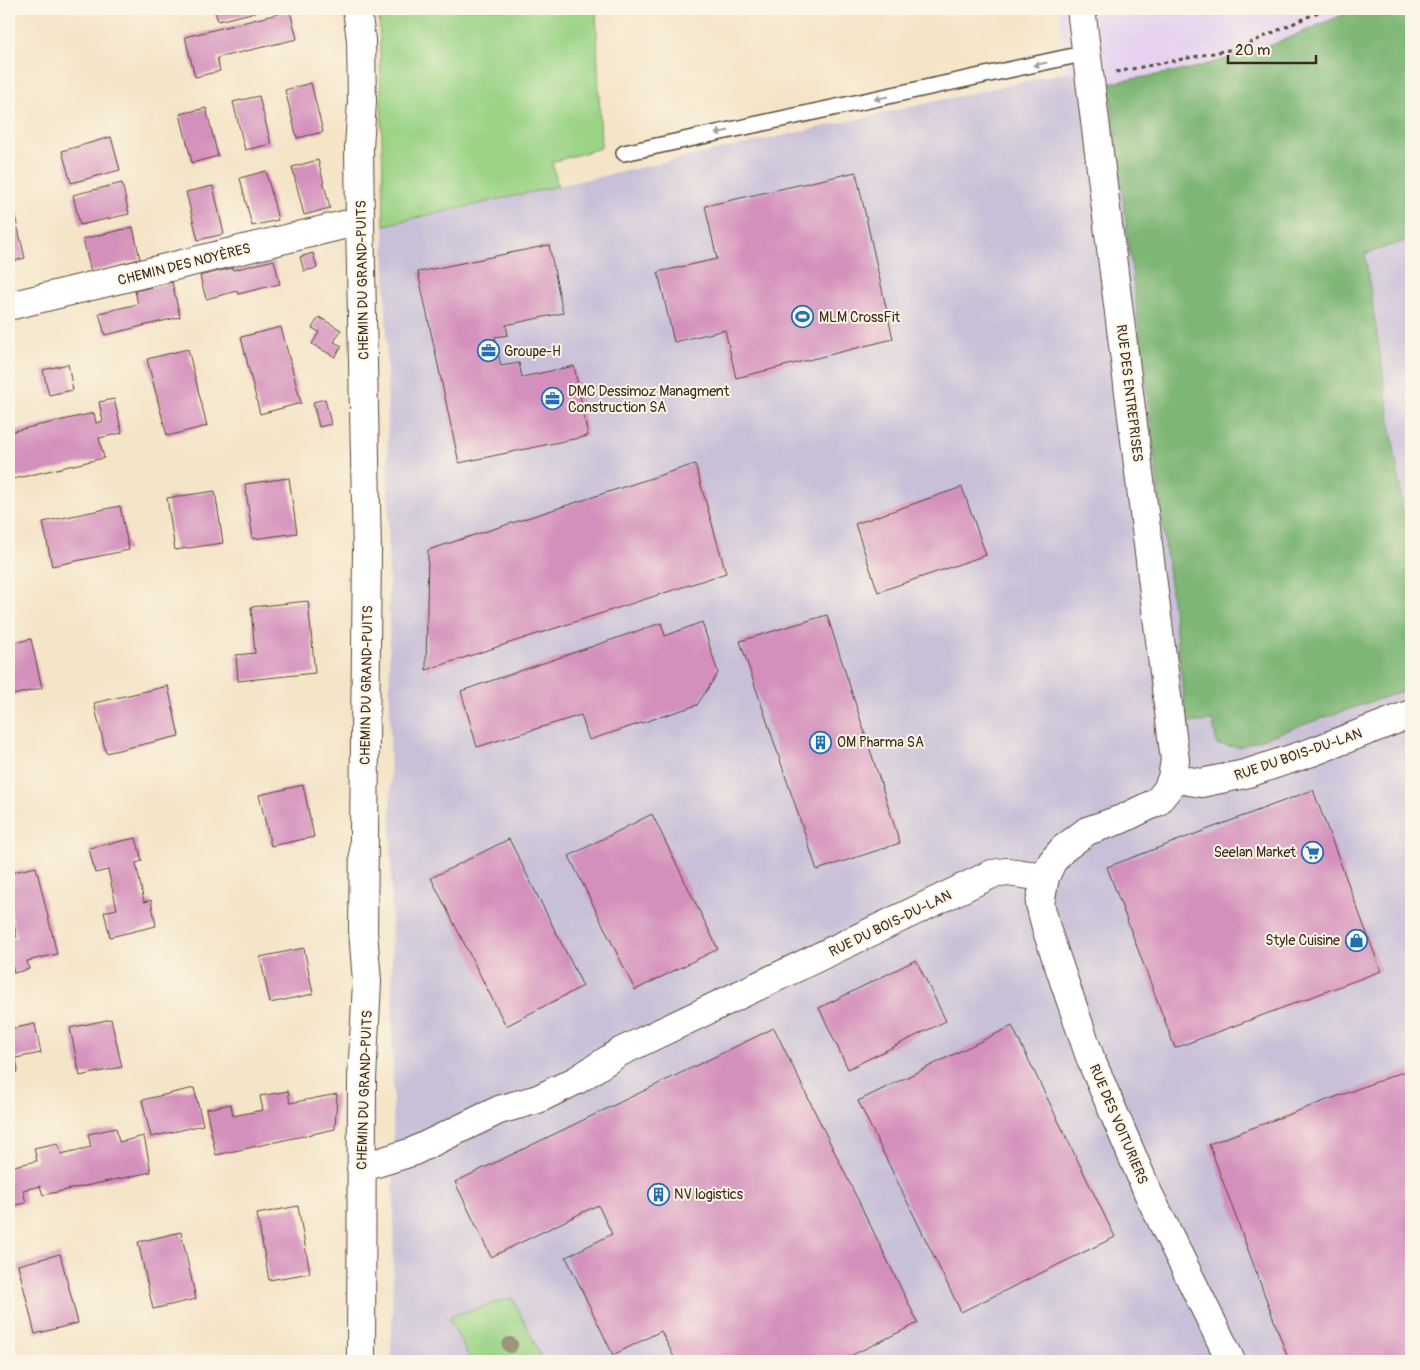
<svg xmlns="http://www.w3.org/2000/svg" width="1420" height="1370" font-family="Pangolin,sans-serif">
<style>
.built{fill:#e6d2f0}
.industrial{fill:#c8bfd8}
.green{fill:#9cd487;stroke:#6c7f52}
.forest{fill:#7db674;stroke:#5c7049}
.building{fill:#d490bc}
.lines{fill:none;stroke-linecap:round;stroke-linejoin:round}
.service-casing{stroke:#574638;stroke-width:18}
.minor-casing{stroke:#574638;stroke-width:30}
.path{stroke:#574638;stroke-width:3;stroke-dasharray:4 4;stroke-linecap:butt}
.service{stroke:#fff;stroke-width:15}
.minor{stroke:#fff;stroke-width:28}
.tree{fill:#9b9579}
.oneway{fill:#a79f9a}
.labels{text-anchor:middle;stroke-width:4;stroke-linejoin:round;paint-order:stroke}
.street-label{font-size:14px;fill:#3b2a1e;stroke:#fcf5e5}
.poi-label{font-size:14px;fill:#3b2a1e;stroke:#fcf5e5;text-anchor:start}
</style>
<rect width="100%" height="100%" fill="#fcf5e5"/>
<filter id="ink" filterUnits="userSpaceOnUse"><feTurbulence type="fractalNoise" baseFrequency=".02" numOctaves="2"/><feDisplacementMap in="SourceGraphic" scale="10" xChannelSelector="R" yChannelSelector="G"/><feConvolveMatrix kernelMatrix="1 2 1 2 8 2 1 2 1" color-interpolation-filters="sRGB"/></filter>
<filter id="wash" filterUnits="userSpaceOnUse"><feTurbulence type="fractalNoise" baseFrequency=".0096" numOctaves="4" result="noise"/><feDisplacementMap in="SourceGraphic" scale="20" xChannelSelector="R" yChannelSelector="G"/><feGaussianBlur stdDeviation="1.12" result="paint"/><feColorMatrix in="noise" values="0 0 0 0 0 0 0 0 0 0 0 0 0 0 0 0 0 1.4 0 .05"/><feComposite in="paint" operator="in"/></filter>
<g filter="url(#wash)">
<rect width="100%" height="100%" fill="#f4e4c8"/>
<path class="built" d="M1059,9H1356L1262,48L1190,69L1109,83L1067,72Z"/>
<path class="industrial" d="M1067,72L1109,83L1187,723L1213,721L1239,747L1411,688V1361H391L394,1222L387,361L384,225Z
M1411,239V561L1365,253Z"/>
<path class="green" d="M379,9H596L601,148L552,162L558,186L384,225Z
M508,1299H513L543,1361H471L450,1320L451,1316Z"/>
<path class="forest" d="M1356,9H1411V239L1365,254L1411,561V688L1239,747L1217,745L1213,721L1187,723L1109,83L1190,69L1262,49Z"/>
<g id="blocks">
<path class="building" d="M214,9H256V12L218,21Z
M290,11L297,39L217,58L220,71L195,77L185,37Z
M311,83L323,132L297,138L285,90Z
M259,96L271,144L245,150L233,102Z
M206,108L218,156L192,163L180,114Z
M111,137L120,170L71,183L62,151Z
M318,160L330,208L304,215L292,167Z
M266,171L278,220L252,226L240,178Z
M856,172L893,339L736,378L725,330L674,342L658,272L717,259L705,206Z
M122,183L129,214L80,225L73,195Z
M213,186L224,234L198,240L186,192Z
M9,191L25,258L9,262Z
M133,227L140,259L91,272L83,239Z
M549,245L563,313L506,325L508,335L495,337L501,366L519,363L522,377L574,366L588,436L459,463L418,272Z
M313,253L317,268L304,271L300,257Z
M274,260L280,284L238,294L237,291L206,299L200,276L232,268L233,270Z
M172,282L180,317L105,335L99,313L138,304L135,291Z
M319,317L341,330L334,342L342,346L335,357L312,344L319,332L312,328Z
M281,327L301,403L260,414L241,337Z
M188,349L207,426L167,436L147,359Z
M68,364L73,390L49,395L43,370Z
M114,399L122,433L99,438L104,458L9,480V432L94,413L96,423L103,421L99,402Z
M325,399L331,424L319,427L313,402Z
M695,464L726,573L426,670L428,550Z
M289,478L297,533L253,539L245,484Z
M962,487L986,555L878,592L855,524Z
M215,491L223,543L175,550L167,498Z
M120,506L129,550L52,566L43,522Z
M308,601L315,673L238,681L236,655L255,653L251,607Z
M827,615L900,843L817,870L740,641Z
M702,622L718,673L697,705L589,740L581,715L477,747L461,691L661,623L665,636Z
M31,639L42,688L9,696V644Z
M168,686L179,736L106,753L94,703Z
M303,785L314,837L271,846L259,795Z
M1313,790L1381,971L1175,1048L1107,867Z
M652,814L718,949L635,990L569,856Z
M136,838L142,861L136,863L144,902L151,900L156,926L110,937L104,912L117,909L108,870L95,873L89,848Z
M509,839L583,986L506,1026L431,878Z
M36,867L57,954L27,961L29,969L14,973L12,964L10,965L9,960V939L17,937L9,905V873Z
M304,948L313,994L270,1003L260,957Z
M916,960L946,1021L848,1069L819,1008Z
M111,1019L122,1067L80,1076L70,1028Z
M35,1024L41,1053L16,1058L18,1072L9,1074V1029Z
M1012,1026L1115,1237L961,1312L858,1101Z
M774,1028L918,1323L840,1361H676L661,1331L613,1355L566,1257L612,1234L598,1205L491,1257L455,1182Z
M1411,1069V1361H1289L1209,1144Z
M194,1088L203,1125L151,1137L142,1100Z
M288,1091L290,1103L337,1094L335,1129L216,1155L206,1109L231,1104L233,1116L263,1110L260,1096Z
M116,1128L119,1142L144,1136L151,1172L43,1195L40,1186L23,1190L26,1203L9,1206V1167L37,1161L34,1148L58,1143L61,1154L91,1147L88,1134Z
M298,1206L310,1273L269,1280L257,1214Z
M181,1232L196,1299L153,1309L138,1242Z
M60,1254L78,1323L35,1334L18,1265Z"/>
</g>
</g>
<g filter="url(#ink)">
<use href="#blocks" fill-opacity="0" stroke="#574638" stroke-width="1"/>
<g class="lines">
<defs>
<path id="service" d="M624,153L1087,53"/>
<path id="minor" d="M357,9L361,40L362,101L359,148L360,221L367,551L363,931L367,982L362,1079L361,1361
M1081,9L1175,760L1172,778L1167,790L1157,802L1122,819L1087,831L1063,849L1052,862L1045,877L1040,904L1047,931L1091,1060L1149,1195L1231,1361
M9,306L360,221
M1172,778L1201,783L1245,774L1312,752L1411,714
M361,1168L412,1152L499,1110L538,1099L577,1080L620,1052L992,874L1007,872L1045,877"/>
</defs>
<use href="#service" class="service-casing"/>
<use href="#minor" class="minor-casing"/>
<path class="path" d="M1116,72L1239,48L1325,9"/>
<use href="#service" class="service"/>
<use href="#minor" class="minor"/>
</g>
<circle class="tree" cx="510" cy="1345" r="8"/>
<defs><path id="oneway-solid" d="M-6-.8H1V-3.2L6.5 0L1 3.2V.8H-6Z" transform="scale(1.25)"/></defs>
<g class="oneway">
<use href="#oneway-solid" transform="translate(1040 64) rotate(168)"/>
<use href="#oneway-solid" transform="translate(881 98) rotate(168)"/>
<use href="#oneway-solid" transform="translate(722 132) rotate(168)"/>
</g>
</g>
<defs>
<symbol id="stadium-ring" viewBox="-11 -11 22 22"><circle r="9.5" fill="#fcf5e5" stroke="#1f6fb2" stroke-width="1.5"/><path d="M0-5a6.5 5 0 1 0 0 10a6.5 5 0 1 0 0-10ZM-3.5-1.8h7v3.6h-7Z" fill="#1f6fb2"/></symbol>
<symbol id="office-ring" viewBox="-11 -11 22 22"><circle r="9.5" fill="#fcf5e5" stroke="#1f6fb2" stroke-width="1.5"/><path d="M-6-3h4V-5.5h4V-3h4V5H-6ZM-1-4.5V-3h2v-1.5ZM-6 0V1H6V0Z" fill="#1f6fb2"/></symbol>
<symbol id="building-ring" viewBox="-11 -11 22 22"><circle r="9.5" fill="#fcf5e5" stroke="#1f6fb2" stroke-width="1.5"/><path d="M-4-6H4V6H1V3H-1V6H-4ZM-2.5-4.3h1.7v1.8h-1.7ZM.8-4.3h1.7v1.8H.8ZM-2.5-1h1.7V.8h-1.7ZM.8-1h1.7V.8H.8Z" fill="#1f6fb2"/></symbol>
<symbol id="supermarket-ring" viewBox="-11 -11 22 22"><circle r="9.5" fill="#fcf5e5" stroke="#1f6fb2" stroke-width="1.5"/><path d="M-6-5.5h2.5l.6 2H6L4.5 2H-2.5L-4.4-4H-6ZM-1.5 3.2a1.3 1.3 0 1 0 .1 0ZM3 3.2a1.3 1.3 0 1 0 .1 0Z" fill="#1f6fb2"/></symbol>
<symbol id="shop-ring" viewBox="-11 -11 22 22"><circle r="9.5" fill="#fcf5e5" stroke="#1f6fb2" stroke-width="1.5"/><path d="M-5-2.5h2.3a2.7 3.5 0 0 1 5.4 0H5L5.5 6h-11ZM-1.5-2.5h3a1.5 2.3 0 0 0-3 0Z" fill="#1f6fb2"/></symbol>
</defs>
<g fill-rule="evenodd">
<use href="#stadium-ring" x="790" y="304" width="25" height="25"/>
<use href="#office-ring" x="476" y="338" width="25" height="25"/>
<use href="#office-ring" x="540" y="386" width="25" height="25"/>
<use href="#building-ring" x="808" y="730" width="25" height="25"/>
<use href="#supermarket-ring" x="1300" y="840" width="25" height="25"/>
<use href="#shop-ring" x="1344" y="928" width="25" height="25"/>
<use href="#building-ring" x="646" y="1182" width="25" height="25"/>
</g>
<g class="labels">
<g class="street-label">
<text transform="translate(184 264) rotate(-14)" y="5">CHEMIN DES NOYÈRES</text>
<text transform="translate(362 280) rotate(-91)" y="5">CHEMIN DU GRAND-PUITS</text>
<text transform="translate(1130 393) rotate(83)" y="5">RUE DES ENTREPRISES</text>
<text transform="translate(366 685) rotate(-89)" y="5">CHEMIN DU GRAND-PUITS</text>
<text transform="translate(1298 754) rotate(-19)" y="5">RUE DU BOIS-DU-LAN</text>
<text transform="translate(890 923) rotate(-26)" y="5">RUE DU BOIS-DU-LAN</text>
<text transform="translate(364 1090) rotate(-88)" y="5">CHEMIN DU GRAND-PUITS</text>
<text transform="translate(1119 1124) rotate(67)" y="5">RUE DES VOITURIERS</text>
</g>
<g class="poi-label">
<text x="819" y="322">MLM CrossFit</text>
<text x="504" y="356">Groupe-H</text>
<text x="568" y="396">DMC Dessimoz Managment<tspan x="568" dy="16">Construction SA</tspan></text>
<text x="837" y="747">OM Pharma SA</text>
<text x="1296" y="857" text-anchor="end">Seelan Market</text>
<text x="1340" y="945" text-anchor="end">Style Cuisine</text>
<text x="674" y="1199">NV logistics</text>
</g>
</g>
<rect width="1420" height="1370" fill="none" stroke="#fcf5e5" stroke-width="30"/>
<path d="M1228 55v8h88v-8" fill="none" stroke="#3b2a1e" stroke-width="2.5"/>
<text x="1235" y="55" font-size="15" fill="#3b2a1e" stroke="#fcf5e5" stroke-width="4" paint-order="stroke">20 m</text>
</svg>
